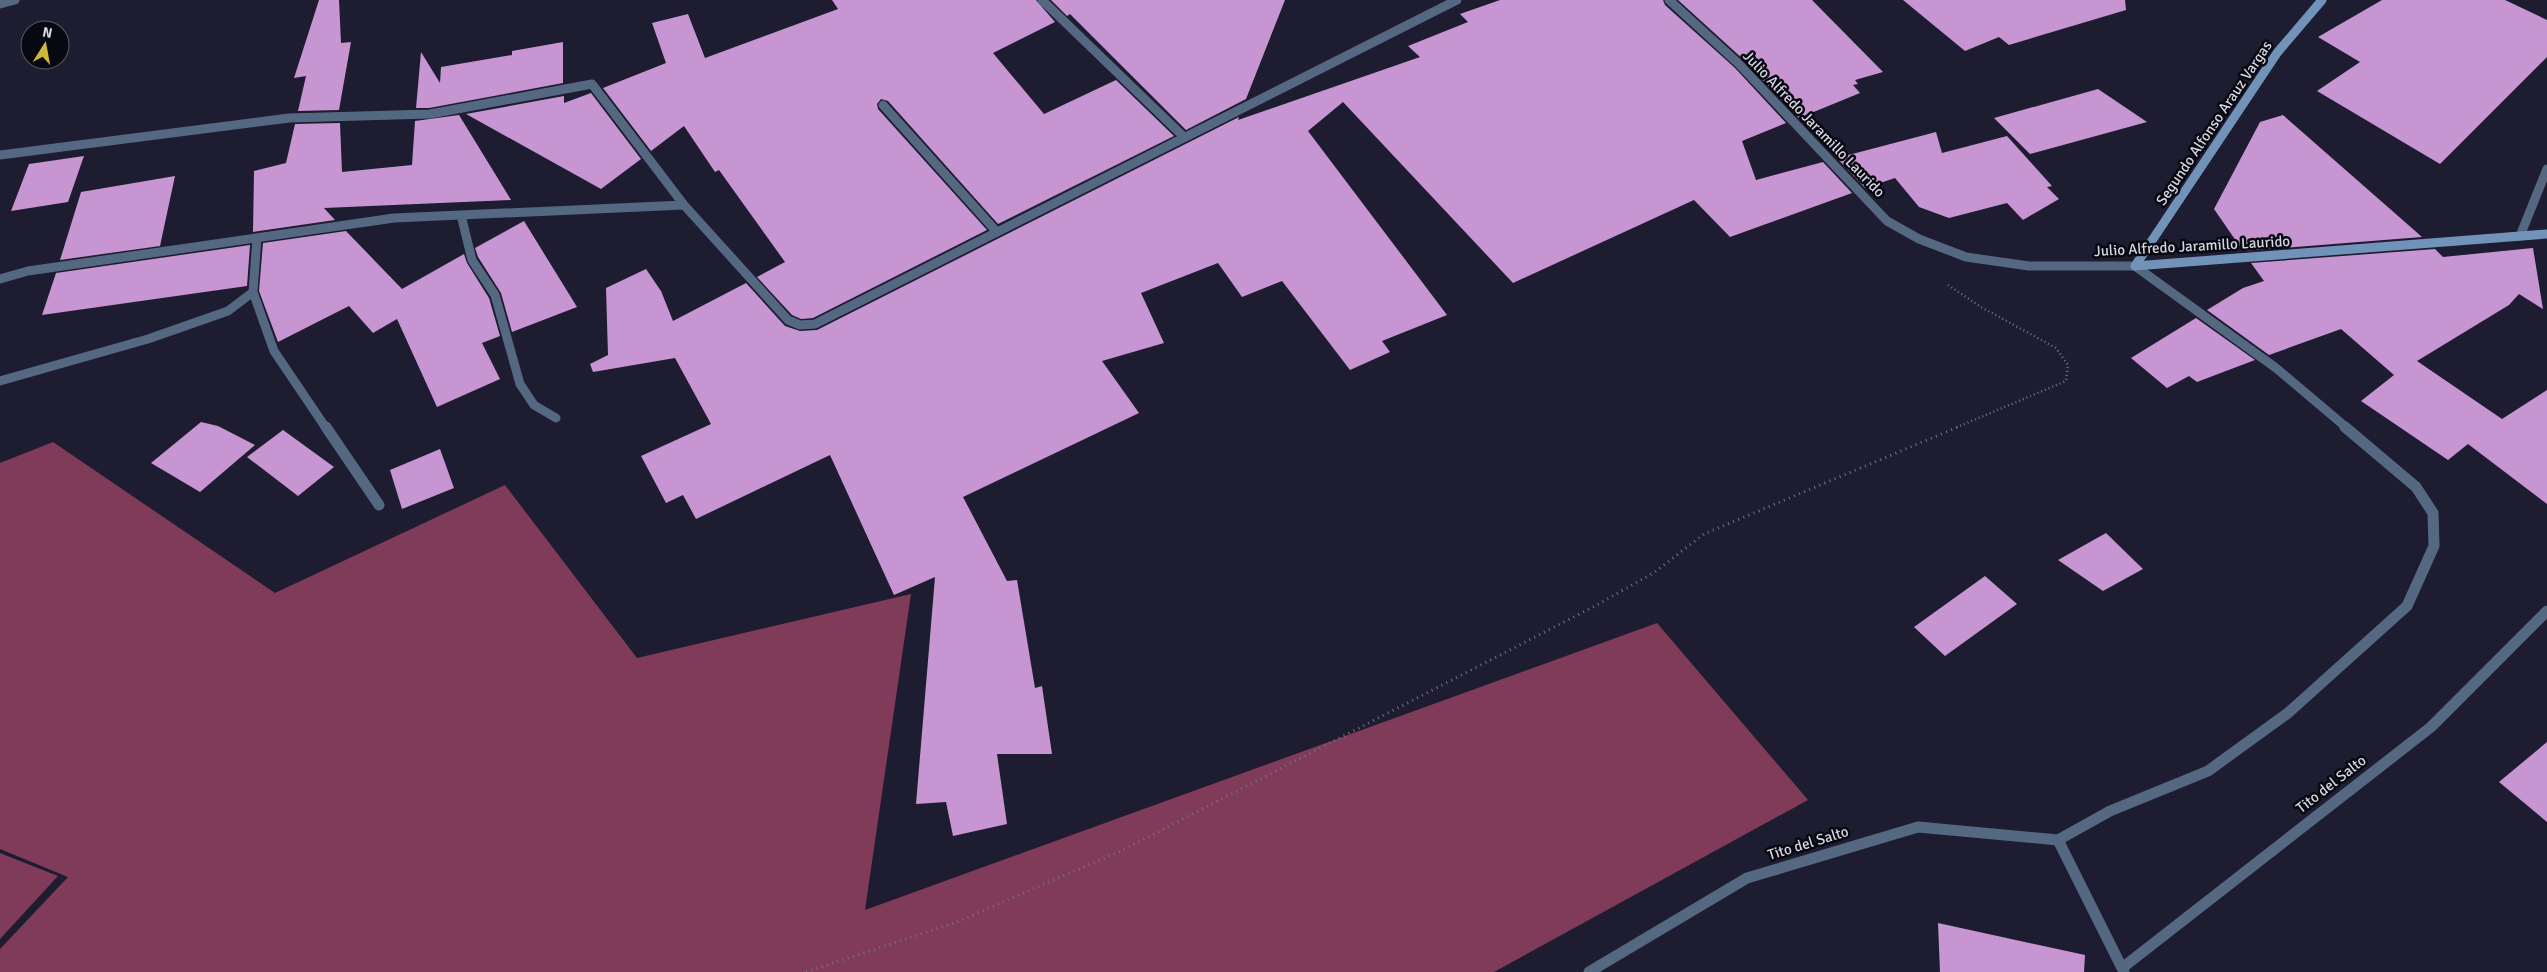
<svg xmlns="http://www.w3.org/2000/svg" width="2547" height="972" font-family="Signika,sans-serif">
<style>
.forest{fill:#803b58}
.building{fill:#c795d1}
.lines{fill:none;stroke-linecap:round;stroke-linejoin:round}
.path-far1{stroke:#737284;stroke-width:2.5;stroke-dasharray:1 3;stroke-linecap:butt}
.path{stroke:#737284;stroke-width:3;stroke-dasharray:1 4.5;stroke-linecap:butt}
.lane-far1{stroke:#546981;stroke-width:9}
.lane{stroke:#546981;stroke-width:11}
.street-far1{stroke:#546981;stroke-width:9}
.street{stroke:#546981;stroke-width:11}
.secondary{stroke:#7193b9;stroke-width:9}
.labels{text-anchor:middle;stroke-width:5;stroke-linejoin:round;paint-order:stroke}
.street-label{font-size:15px;fill:#d5d5e3;stroke:#080811}
</style>
<rect width="100%" height="100%" fill="#1e1c31"/>
<path class="forest" d="M53,442L275,593L505,485L637,658L911,594L865,910L1657,623L1808,800L1494,972H0V949L68,877L0,849V463Z
M0,853L58,876L0,939Z"/>
<path class="building" d="M319,0H339L341,43L351,42L339,110L298,111L306,76L294,78Z
M832,0H1036L1055,22L993,53L1044,114L1116,80L1174,136L998,224L888,101L881,99L877,104L878,109L987,230L813,318L801,319L792,315L757,277L785,262L719,170L715,172L684,126L651,151L603,88L666,63L652,23L688,14L705,58L838,9Z
M1051,0H1285L1246,99L1186,130L1070,14L1067,16Z
M1500,0H1663L1665,5L1735,68L1786,123L1742,141L1756,180L1823,162L1852,193L1730,237L1694,200L1513,283L1343,102L1308,131L1447,315L1382,341L1390,352L1350,370L1282,281L1242,297L1218,263L1141,293L1164,343L1102,361L1139,413L963,497L1007,581L1017,580L1035,688L1042,686L1052,754H997L1007,824L953,836L946,802L916,804L935,577L894,595L830,455L696,519L683,495L666,503L641,456L711,424L675,358L593,372L590,364L608,355L606,288L646,269L661,291L673,321L746,283L785,326L800,331L817,330L1239,117L1238,120L1420,57L1408,46L1468,22L1460,14Z
M1678,0H1812L1883,72L1855,80L1858,84L1853,85L1860,93L1799,118L1744,60Z
M1903,0H2125L2126,10L2009,45L1999,37L1965,51Z
M2382,0H2505L2547,20V57L2440,164L2317,91L2360,62L2318,37Z
M563,42V83L429,108H416L421,52L440,83L441,67L512,55V51Z
M2098,89L2147,122L2030,154L1994,118Z
M591,93L641,159L601,189L466,114L564,96V103Z
M459,115L511,200L324,208L335,220L253,232L254,171L286,163L295,124L340,123L342,172L412,165L415,121Z
M2283,115L2422,237L2243,251L2214,209L2260,122Z
M1936,132L1942,153L2007,136L2052,186L2047,187L2059,199L2023,220L2007,203L1949,218L1919,207L1895,178L1865,188L1837,158Z
M84,156L68,202L11,211L29,164Z
M175,176L160,246L60,260L81,192Z
M524,221L577,307L512,332L501,293L478,257L475,248Z
M346,231L402,289L464,254L467,263L489,298L500,336L482,343L500,379L437,407L397,319L373,333L349,306L278,342L259,291L263,243Z
M250,245L247,286L42,315L56,273Z
M2533,248L2543,309L2519,294L2509,305L2417,361L2502,419L2547,390V504L2468,444L2448,460L2361,401L2394,375L2341,329L2269,355L2207,310L2243,288L2264,281L2251,263L2435,249L2443,257Z
M2196,318L2255,360L2197,382L2189,376L2167,388L2131,358Z
M201,422L218,426L255,445L200,492L151,463Z
M283,430L334,467L298,496L247,457Z
M440,449L454,488L402,509L390,470Z
M2106,533L2143,569L2103,591L2058,560Z
M1985,576L2017,604L1945,656L1914,627Z
M2547,742V822L2499,782Z
M1938,923L2085,955L2084,972H1940Z"/>
<g class="lines">
<path class="path-far1" d="M1948,285L1981,307L2056,348L2068,365L2066,381L1955,428"/>
<path class="path" d="M806,972L957,922L1123,850L1595,606L1655,572L1704,534L1958,427"/>
<path class="lane-far1" d="M2135,266L2276,368L2347,428"/>
<path class="lane" d="M2058,840L2110,811L2208,771L2288,713L2407,606L2434,546L2433,513L2416,487L2345,427"/>
<path class="street-far1" d="M1042,0L1184,137
M1669,0L1739,64L1887,221L1919,239L1966,257L2029,266H2135
M0,4L15,0
M883,105L996,231
M0,155L289,118L430,114L592,84L684,205L788,320L800,325L815,324L1457,0
M461,215L472,260L495,295L520,384L534,405L556,418
M2520,236L2547,169
M257,238L253,292L274,351L326,428
M0,279L28,271L394,218L684,205
M0,381L148,339L228,311L253,292"/>
<path class="street" d="M326,427L379,505
M2122,968L2431,727L2547,611
M1589,972L1747,878L1918,827L2058,840L2124,972"/>
<path class="secondary" d="M2135,266L2547,234
M2135,266L2277,53L2322,0"/>
</g>
<g class="labels">
<g class="street-label">
<text transform="translate(2214 123) rotate(-56)" y="5">Segundo Alfonso Arauz Vargas</text>
<text transform="translate(1814 124) rotate(46)" y="5">Julio Alfredo Jaramillo Laurido</text>
<text transform="translate(2192 246) rotate(-3)" y="5">Julio Alfredo Jaramillo Laurido</text>
<text transform="translate(2331 784) rotate(-38)" y="5">Tito del Salto</text>
<text transform="translate(1808 843) rotate(-17)" y="5">Tito del Salto</text>
</g>
</g>
<g transform="translate(45 45) rotate(11)"><circle r="24" fill="#080811" stroke="#5a5a65"/>
<path d="M0-4L9 19L0 12L-9 19Z" fill="#ceb837"/>
<text y="-8" font-size="14" font-weight="bold" text-anchor="middle" fill="#d5d5e3">N</text>
</g>
</svg>
